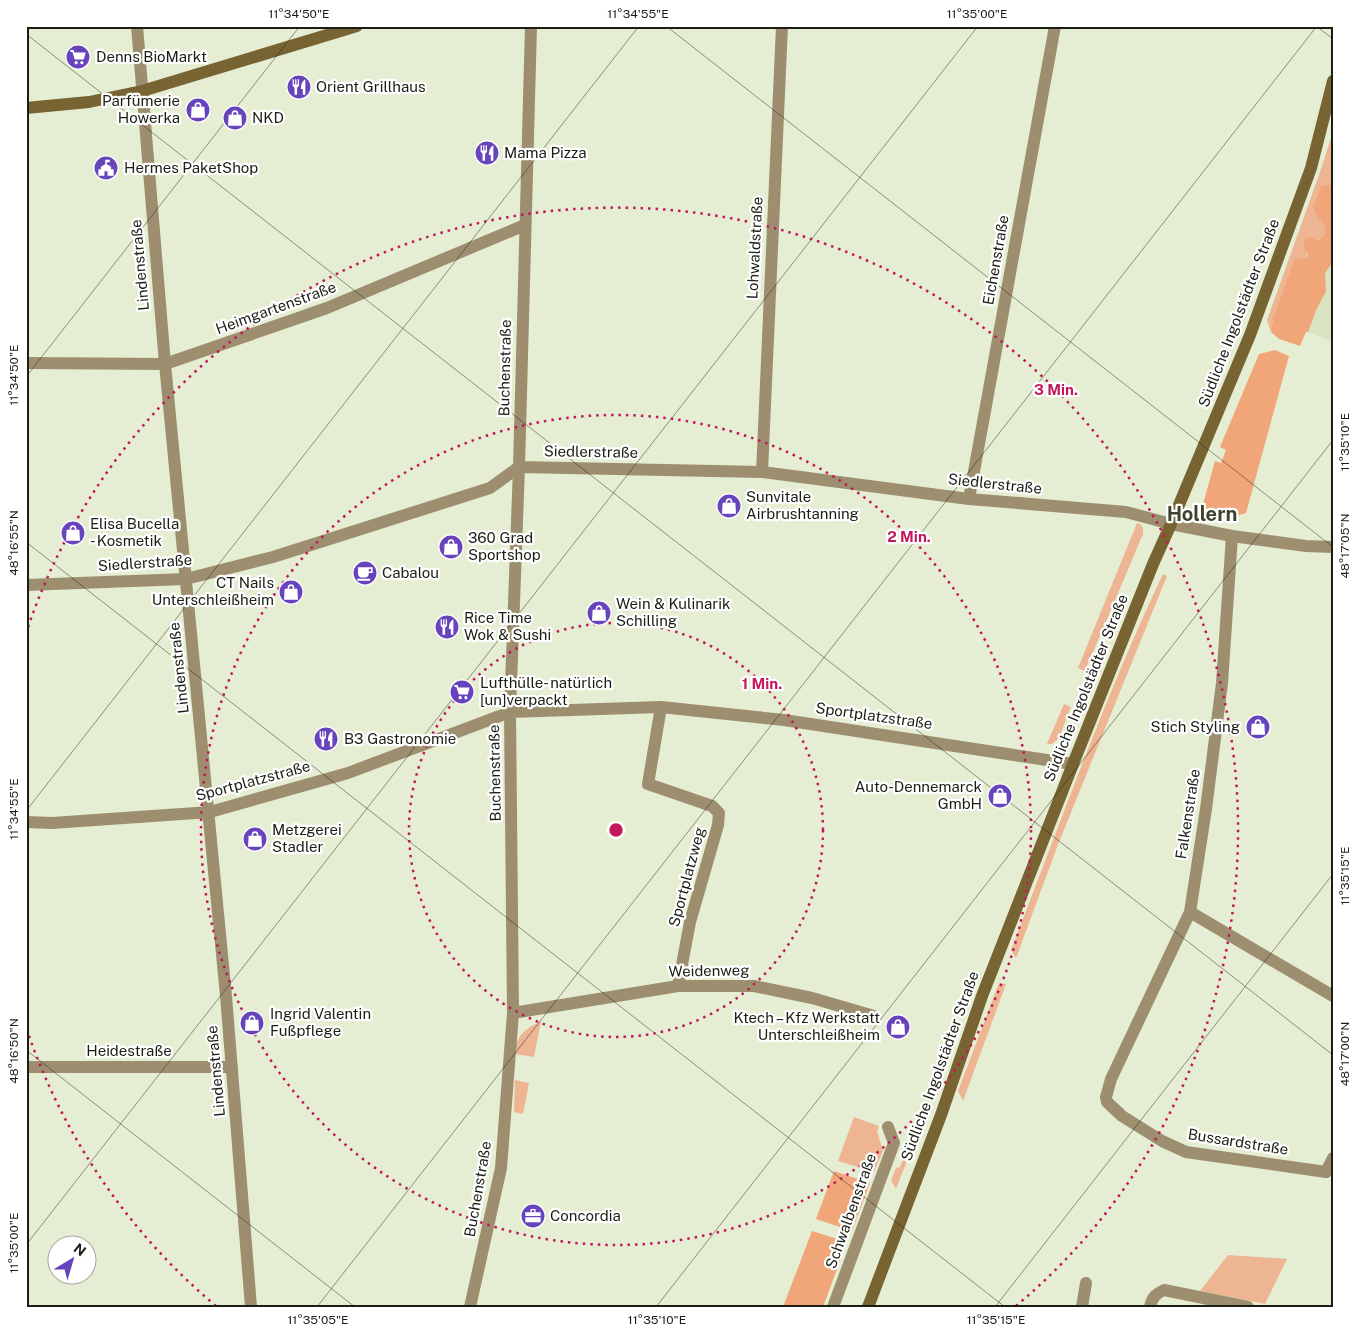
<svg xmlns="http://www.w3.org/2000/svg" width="1359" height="1333" font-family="'Public Sans',sans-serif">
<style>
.built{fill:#dae3c2}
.green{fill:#eeb593}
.forest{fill:#f0a678}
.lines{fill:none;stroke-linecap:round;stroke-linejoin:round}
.street{stroke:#9d8e6f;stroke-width:12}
.secondary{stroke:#786332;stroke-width:12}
.ticks{fill:none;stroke:#1b1e14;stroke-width:1;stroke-opacity:0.45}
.ring{fill:none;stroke:#c2185b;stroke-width:2.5;stroke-dasharray:2.5 5}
.labels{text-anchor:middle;stroke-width:4.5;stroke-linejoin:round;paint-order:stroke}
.poi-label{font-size:15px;fill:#1b1e14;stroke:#fff;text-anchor:start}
.street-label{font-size:15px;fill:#1b1e14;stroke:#fff}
.district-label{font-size:20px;font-weight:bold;fill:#3c422d;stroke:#fff}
.centre{fill:#c2185b;stroke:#fff;stroke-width:2.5}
.ring-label{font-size:15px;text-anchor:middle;font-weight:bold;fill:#c2185b;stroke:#fff;stroke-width:4.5;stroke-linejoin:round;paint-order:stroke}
.neatline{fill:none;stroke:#1b1e14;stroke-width:2}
.ticks-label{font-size:12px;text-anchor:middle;fill:#1b1e14}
</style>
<rect width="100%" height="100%" fill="#e5edd3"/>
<path class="built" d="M1333,152V342L1273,318Z"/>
<path class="green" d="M1333,132V184L1321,186L1318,218L1326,228L1324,235L1319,240L1309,237L1306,259H1295L1273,318L1271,332L1267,320L1319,175Z
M1137,523L1140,524L1143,528V534L1085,671L1078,668Z
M1163,574L1167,576L1059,842L1016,958L1011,950C1060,824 1105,696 1163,574Z
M1064,704L1071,707L1059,738L1052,744H1047Z
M999,983L1006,984L963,1101L958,1091Z
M541,1021L534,1057L515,1054C516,1035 525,1029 541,1021Z
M515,1080L529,1083L523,1114L514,1112Z
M854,1117L879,1126L877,1131L883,1151L874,1172L838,1161Z
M913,1136L916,1138L896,1189L891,1180L896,1168L900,1167Z
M1228,1255L1287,1259L1265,1304L1200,1291Z"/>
<path class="forest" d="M1333,184V262L1325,273L1326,292L1317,308L1308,332H1306L1300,346L1279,339L1271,332L1273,318L1295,258L1306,259L1308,254L1304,249V240L1309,237L1319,240L1324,235L1326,228L1318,218L1313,208L1321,186Z
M1275,350L1289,356L1246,513L1236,516L1209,513L1203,504L1215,461L1221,463L1226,450L1220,447L1259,354Z
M834,1171L870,1183L852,1231L816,1219Z
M812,1231L847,1242L823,1307H783Z"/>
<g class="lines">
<path class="street" d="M137,26L165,364L226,996L251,1307
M26,363L165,364L327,308L525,225
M762,472L782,26
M969,499L1055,26
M1232,536L1222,683L1206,809L1190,912L1111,1079L1106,1097L1107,1102L1122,1116L1162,1141L1186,1152L1326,1172L1333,1158
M26,585L186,579L273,557L490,488L519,467L762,472L969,499L1126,512L1171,524L1232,536L1306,546L1333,547
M661,707L648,784L712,806L719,813L718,825L690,922L678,986
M26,822L52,823L210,812L348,773L510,712L661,707L784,720L1073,764
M1190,912L1333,996
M513,1013L678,986H754L812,998L874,1016
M26,1067H232
M470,1307L501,1168L513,1013L510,712L519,467L531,26
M833,1307L894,1143L888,1127
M1082,1307L1086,1283
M1150,1307C1152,1297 1156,1294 1164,1290L1248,1307"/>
<path class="secondary" d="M26,108L89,102L142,91L357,26
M868,1307L941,1115L982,996L1073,764L1153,564L1171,524L1250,335L1311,168L1333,81"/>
</g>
<path class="ticks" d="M666,26L1333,547M1316,26L1333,39M26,34L1333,1055M26,377L300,26M26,542L1005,1307M26,811L639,26M26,1050L355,1307M26,1245L978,26M317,1307L1317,26M656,1307L1333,440M995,1307L1333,874"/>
<g class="ring">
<circle cx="616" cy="830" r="207"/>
<circle cx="616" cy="830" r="415"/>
<path d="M216 1306A622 622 0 0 1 28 1033M28 627A622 622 0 1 1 1016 1306"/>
</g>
<defs>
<symbol id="supermarket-disc" viewBox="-11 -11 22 22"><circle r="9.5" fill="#6744bc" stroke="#fff"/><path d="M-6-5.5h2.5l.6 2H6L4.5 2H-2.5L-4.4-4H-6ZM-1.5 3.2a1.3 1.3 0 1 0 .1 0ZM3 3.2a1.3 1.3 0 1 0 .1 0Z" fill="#fff"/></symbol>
<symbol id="restaurant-disc" viewBox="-11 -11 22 22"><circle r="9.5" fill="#6744bc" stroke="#fff"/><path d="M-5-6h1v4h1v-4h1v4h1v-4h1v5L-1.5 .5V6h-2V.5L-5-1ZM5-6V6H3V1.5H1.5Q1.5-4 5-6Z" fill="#fff"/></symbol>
<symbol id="shop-disc" viewBox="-11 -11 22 22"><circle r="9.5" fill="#6744bc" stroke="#fff"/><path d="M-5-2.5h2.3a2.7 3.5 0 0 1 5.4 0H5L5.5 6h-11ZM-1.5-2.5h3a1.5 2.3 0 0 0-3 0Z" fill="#fff"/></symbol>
<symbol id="civic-disc" viewBox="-11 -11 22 22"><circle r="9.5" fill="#6744bc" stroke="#fff"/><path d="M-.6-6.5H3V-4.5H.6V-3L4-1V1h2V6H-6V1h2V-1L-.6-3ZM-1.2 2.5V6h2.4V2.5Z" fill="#fff"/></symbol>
<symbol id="cafe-disc" viewBox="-11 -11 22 22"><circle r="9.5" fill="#6744bc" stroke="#fff"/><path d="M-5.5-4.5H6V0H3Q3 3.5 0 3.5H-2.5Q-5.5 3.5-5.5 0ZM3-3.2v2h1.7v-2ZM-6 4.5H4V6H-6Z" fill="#fff"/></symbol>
<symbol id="office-disc" viewBox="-11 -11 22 22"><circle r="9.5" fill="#6744bc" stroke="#fff"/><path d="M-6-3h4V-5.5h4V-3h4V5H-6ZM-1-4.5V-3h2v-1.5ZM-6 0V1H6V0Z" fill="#fff"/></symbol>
</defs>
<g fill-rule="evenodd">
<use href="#supermarket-disc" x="64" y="43" width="28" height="28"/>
<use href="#restaurant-disc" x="285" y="73" width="28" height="28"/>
<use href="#shop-disc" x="184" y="96" width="28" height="28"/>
<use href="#shop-disc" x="221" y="104" width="28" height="28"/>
<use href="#restaurant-disc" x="473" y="139" width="28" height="28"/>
<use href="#civic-disc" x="92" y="154" width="28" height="28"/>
<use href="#shop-disc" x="715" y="492" width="28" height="28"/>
<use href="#shop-disc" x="59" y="519" width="28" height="28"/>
<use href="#shop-disc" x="437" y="533" width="28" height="28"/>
<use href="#cafe-disc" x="351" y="559" width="28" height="28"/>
<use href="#shop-disc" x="277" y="578" width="28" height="28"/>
<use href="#shop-disc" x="585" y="599" width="28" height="28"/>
<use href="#restaurant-disc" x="433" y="613" width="28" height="28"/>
<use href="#supermarket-disc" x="448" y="678" width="28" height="28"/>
<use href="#shop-disc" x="1244" y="713" width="28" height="28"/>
<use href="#restaurant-disc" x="312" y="725" width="28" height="28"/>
<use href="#shop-disc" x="986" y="782" width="28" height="28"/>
<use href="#shop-disc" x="241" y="825" width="28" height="28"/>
<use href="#shop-disc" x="238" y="1009" width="28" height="28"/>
<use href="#shop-disc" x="884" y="1013" width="28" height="28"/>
<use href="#office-disc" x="519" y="1202" width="28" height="28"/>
</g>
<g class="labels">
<g class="poi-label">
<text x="96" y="62">Denns BioMarkt</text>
<text x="316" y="92">Orient Grillhaus</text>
<text x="180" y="106" text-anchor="end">Parfümerie<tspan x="180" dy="17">Howerka</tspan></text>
<text x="252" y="123">NKD</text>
<text x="504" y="158">Mama Pizza</text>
<text x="124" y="173">Hermes PaketShop</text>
<text x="746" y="502">Sunvitale<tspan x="746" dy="17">Airbrushtanning</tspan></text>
<text x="90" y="529">Elisa Bucella<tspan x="90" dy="17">- Kosmetik</tspan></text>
<text x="468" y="543">360 Grad<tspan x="468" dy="17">Sportshop</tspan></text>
<text x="382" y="578">Cabalou</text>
<text x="274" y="588" text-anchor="end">CT Nails<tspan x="274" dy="17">Unterschleißheim</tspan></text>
<text x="616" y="609">Wein &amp; Kulinarik<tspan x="616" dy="17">Schilling</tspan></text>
<text x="464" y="623">Rice Time<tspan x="464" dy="17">Wok &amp; Sushi</tspan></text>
<text x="480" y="688">Lufthülle- natürlich<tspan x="480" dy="17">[un]verpackt</tspan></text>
<text x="1240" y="732" text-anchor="end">Stich Styling</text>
<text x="344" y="744">B3 Gastronomie</text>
<text x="982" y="792" text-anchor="end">Auto-Dennemarck<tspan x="982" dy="17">GmbH</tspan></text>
<text x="272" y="835">Metzgerei<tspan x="272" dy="17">Stadler</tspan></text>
<text x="270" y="1019">Ingrid Valentin<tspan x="270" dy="17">Fußpflege</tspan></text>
<text x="880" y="1023" text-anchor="end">Ktech – Kfz Werkstatt<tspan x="880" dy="17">Unterschleißheim</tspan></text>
<text x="550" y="1221">Concordia</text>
</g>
<g class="street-label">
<text transform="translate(755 248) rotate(-87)" y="5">Lohwaldstraße</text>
<text transform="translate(996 260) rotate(-80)" y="5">Eichenstraße</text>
<text transform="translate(140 265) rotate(-95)" y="5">Lindenstraße</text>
<text transform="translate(276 308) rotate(-20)" y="5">Heimgartenstraße</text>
<text transform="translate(1239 313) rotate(-69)" y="5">Südliche Ingolstädter Straße</text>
<text transform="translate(505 368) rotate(-89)" y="5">Buchenstraße</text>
<text transform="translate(591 452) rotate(1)" y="5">Siedlerstraße</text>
<text transform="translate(995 484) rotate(6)" y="5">Siedlerstraße</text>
<text transform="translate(145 563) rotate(-4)" y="5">Siedlerstraße</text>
<text transform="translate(179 668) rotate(-96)" y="5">Lindenstraße</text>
<text transform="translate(1086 688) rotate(-68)" y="5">Südliche Ingolstädter Straße</text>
<text transform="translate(874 716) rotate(8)" y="5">Sportplatzstraße</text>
<text transform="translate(495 773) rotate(-91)" y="5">Buchenstraße</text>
<text transform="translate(253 781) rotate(-15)" y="5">Sportplatzstraße</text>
<text transform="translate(1188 814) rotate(-81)" y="5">Falkenstraße</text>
<text transform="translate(687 877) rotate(-75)" y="5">Sportplatzweg</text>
<text transform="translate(709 971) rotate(-1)" y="5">Weidenweg</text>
<text x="129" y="1056">Heidestraße</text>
<text transform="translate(940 1066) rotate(-70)" y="5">Südliche Ingolstädter Straße</text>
<text transform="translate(216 1071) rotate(-95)" y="5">Lindenstraße</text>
<text transform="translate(1238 1142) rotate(9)" y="5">Bussardstraße</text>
<text transform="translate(478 1189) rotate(-80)" y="5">Buchenstraße</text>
<text transform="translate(851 1211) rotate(-70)" y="5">Schwalbenstraße</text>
</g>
<g class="district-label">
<text x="1202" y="521">Hollern</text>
</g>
</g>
<circle cx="616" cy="830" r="8" class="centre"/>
<g class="ring-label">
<text x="1056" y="395">3 Min.</text>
<text x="909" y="542">2 Min.</text>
<text x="762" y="689">1 Min.</text>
</g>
<rect width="1359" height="1333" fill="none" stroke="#ffffff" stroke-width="55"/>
<g transform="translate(72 1260) rotate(38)"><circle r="24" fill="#ffffff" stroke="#a4a5a1"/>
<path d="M0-4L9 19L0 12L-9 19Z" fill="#6744bc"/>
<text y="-8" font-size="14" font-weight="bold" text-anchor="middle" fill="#1b1e14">N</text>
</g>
<rect x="28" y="28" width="1304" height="1278" class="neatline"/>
<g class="ticks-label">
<text x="299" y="18">11°34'50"E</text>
<text x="638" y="18">11°34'55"E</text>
<text x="977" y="18">11°35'00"E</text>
<text transform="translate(14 375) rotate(-90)" y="4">11°34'50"E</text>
<text transform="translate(1345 442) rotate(-90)" y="4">11°35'10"E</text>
<text transform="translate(14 543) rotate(-90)" y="4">48°16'55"N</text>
<text transform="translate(1345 546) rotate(-90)" y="4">48°17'05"N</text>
<text transform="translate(14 809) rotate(-90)" y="4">11°34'55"E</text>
<text transform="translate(1345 876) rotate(-90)" y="4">11°35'15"E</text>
<text transform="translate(14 1051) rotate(-90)" y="4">48°16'50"N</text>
<text transform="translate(1345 1054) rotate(-90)" y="4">48°17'00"N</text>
<text transform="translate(14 1243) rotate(-90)" y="4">11°35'00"E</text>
<text x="318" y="1324">11°35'05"E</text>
<text x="657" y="1324">11°35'10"E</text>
<text x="996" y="1324">11°35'15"E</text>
</g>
</svg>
